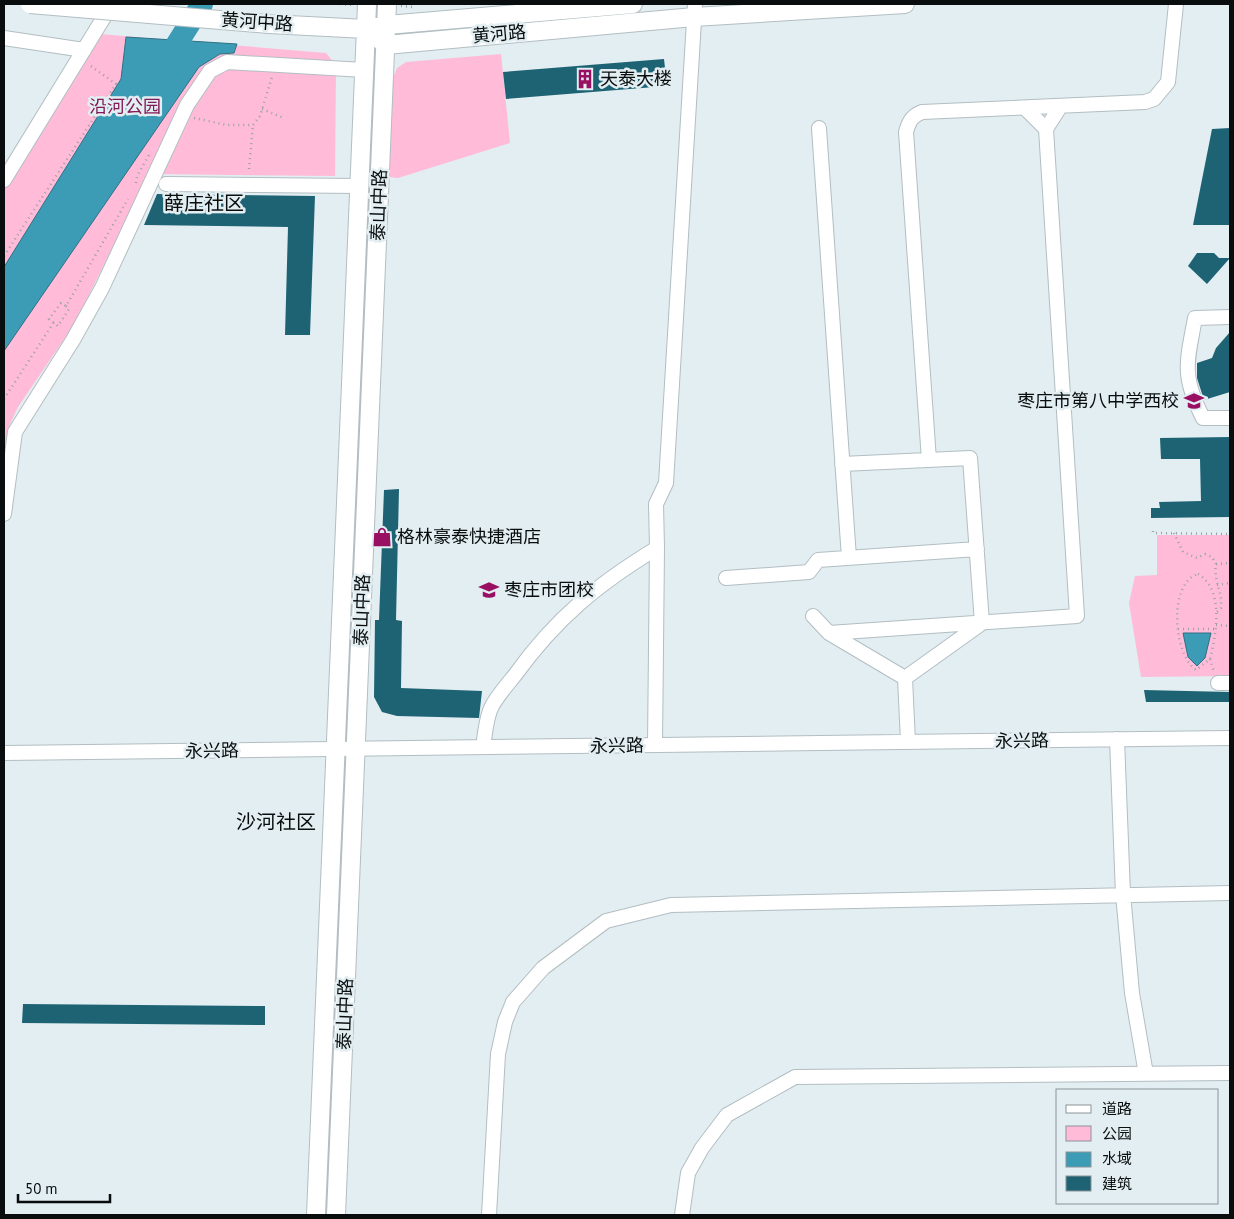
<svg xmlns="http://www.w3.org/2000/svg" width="1234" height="1219" font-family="'PT Sans','Noto Sans SC',sans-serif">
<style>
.green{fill:#ffbbd8}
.water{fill:#3c9cb6;stroke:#2d7184}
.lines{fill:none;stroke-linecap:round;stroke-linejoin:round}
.river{stroke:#3c9cb6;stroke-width:22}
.building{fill:#1e6374}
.minor-casing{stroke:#b2bec2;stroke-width:16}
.major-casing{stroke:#b2bec2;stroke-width:20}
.path{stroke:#99a2a5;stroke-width:2.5;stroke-dasharray:1 4;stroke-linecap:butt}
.minor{stroke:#fff;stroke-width:14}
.major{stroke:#fff;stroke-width:18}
.major-bridge-casing{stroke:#b2bec2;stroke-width:20;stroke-linecap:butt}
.major-bridge{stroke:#fff;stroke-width:18}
.labels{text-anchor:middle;stroke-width:5;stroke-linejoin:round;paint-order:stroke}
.street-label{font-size:18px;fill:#090d0e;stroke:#e2eef2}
.poi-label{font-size:18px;fill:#090d0e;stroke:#e2eef2;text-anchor:start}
.park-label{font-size:18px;fill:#831a55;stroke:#e2eef2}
.quarter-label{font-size:20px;fill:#090d0e;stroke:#e2eef2}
</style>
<rect width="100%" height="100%" fill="#e2eef2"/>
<path class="green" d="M88,33L326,53L336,65L335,176L149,174L75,323L18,407L10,424L4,468V170Z
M501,54L510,143L398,178L388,177L392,80L397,68L406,62Z
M1157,535H1230V676L1141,677L1129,603L1135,576L1157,575Z"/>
<path class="water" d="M126,37L237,44L234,53L220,54L199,67L4,351V267L121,79Z
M1183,633H1211L1205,658L1197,666L1188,657Z"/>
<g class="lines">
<path class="river" d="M163,66L202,4"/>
</g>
<path class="building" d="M664,59L667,86L506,99L503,72Z
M1230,128V225H1193L1212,129Z
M157,194L315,196L310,335H285L288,227L144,225Z
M1197,253H1214L1219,258H1230L1207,284L1188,266Z
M1230,332V392L1204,400L1197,378V363L1212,358L1216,348Z
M1230,437V517L1151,518V508H1160L1159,502L1201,501L1200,459H1161L1160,438Z
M399,489L396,620L402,621L401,688L482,691L479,718L397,716L382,712L374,697L375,620H379L384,490Z
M1144,690L1230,692V702H1146Z
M23,1004L265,1006V1025L22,1023Z"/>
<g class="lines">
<defs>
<path id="minor" d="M4,38L84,50
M1025,108L1046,129L1060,107
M819,128L849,558
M4,180L112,4
M166,184L359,186
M1230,317L1195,318C1187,362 1181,375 1203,418H1230
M929,460L906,132C909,121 912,116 922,112L1145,102L1154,99L1168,82L1176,4
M842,464L970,458L982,623L905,678
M4,514L15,432L73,340L102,288L187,105L210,71L227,62L364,70
M657,548L656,504L666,483L695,4
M726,578L809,572L818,560L977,549
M813,616L829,633L905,678
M829,633L1077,616L1046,129
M905,678L908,742
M1218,683H1230
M1117,739L1123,894L1132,993L1146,1074
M483,747C485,735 486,717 492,706C498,695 507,685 515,675C556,618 598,584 657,548L655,745
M4,753L1230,738
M489,1215L498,1054L505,1022L513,1002L543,968L606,921L671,905L1230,893
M682,1215L688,1173L702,1148L727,1115L795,1077L1230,1073"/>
<path id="major" d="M269,24L366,29L387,25L633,4
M378,38L386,45L694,17L905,4
M316,1215L367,4
M336,1215L387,4"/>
</defs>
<use href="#minor" class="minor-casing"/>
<use href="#major" class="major-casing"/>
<path class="path" d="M340,4L353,5
M401,6L413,7
M262,109L284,118
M194,118L227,125H253L260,116L272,77
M249,169L253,125
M136,183L137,176L149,155
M4,256L116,84L88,64
M66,306L69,309L58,326L49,319L61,303L66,306L128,199
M4,399L54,322
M1153,531V533L1230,534
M1174,533L1183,552L1197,558L1205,554L1212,557L1216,564C1213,580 1223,592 1221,608L1216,613
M1216,564L1230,563
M1198,574C1225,590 1216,635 1210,659L1196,670C1173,654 1168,583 1198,574Z
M1217,585L1230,583
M1216,625L1230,626
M1178,629H1215
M1210,659L1214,672"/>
<use href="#minor" class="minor"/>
<use href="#major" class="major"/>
<defs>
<path id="major-bridge" d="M30,4L269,24"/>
</defs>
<use href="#major-bridge" class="major-bridge-casing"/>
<use href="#major-bridge" class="major-bridge"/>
</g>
<defs>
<symbol id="building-bare" viewBox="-9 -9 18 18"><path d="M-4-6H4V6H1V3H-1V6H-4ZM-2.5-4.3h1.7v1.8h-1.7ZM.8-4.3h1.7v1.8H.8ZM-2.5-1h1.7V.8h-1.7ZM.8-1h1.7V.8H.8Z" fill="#990f62" stroke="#e2eef2" stroke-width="2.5" paint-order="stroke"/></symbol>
<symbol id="school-bare" viewBox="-9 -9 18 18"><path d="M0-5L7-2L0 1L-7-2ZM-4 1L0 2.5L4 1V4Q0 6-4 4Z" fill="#990f62" stroke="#e2eef2" stroke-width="2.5" paint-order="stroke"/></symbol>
<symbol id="shop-bare" viewBox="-9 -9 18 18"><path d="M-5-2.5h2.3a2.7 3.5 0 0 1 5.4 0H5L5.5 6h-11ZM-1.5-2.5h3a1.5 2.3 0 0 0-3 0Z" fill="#990f62" stroke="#e2eef2" stroke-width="2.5" paint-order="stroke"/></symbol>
</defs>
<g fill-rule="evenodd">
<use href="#building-bare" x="571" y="65" width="28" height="28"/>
<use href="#school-bare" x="1180" y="387" width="28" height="28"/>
<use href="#shop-bare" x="368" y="523" width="28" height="28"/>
<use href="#school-bare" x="475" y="576" width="28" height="28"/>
</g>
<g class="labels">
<g class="street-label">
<text transform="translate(257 22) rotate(4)" y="6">黄河中路</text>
<text transform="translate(499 34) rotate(-5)" y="6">黄河路</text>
<text transform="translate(379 205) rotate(-88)" y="6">泰山中路</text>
<text transform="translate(362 610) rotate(-88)" y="6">泰山中路</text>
<text transform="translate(1022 741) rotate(-1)" y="6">永兴路</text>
<text transform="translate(617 746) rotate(-1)" y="6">永兴路</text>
<text transform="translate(212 751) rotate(-1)" y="6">永兴路</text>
<text transform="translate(345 1014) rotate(-88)" y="6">泰山中路</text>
</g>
<g class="poi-label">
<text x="600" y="85">天泰大楼</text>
<text x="1179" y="407" text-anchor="end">枣庄市第八中学西校</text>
<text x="397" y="543">格林豪泰快捷酒店</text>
<text x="504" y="596">枣庄市团校</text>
</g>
<g class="park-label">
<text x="125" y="113">沿河公园</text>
</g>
<g class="quarter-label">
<text x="204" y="210">薛庄社区</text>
<text x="276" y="829">沙河社区</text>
</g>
</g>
<rect width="1234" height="1219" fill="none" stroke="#090d0e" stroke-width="10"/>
<rect x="1056" y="1089" width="162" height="115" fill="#e2eef2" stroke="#8b9497"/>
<rect x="1066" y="1105" width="25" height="8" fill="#ffffff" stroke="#8b9497"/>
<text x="1102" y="1114" font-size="15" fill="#090d0e">道路</text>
<rect x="1066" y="1126" width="25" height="15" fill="#ffbbd8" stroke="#8b9497"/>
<text x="1102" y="1139" font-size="15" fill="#090d0e">公园</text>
<rect x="1066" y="1152" width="25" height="15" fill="#3c9cb6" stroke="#8b9497"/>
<text x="1102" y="1164" font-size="15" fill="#090d0e">水域</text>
<rect x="1066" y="1176" width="25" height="15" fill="#1e6374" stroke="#8b9497"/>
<text x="1102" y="1189" font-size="15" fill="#090d0e">建筑</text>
<path d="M18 1194v8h92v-8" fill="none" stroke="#090d0e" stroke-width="2.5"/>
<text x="25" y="1194" font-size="15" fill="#090d0e" stroke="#e2eef2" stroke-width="4" paint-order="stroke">50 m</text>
</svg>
